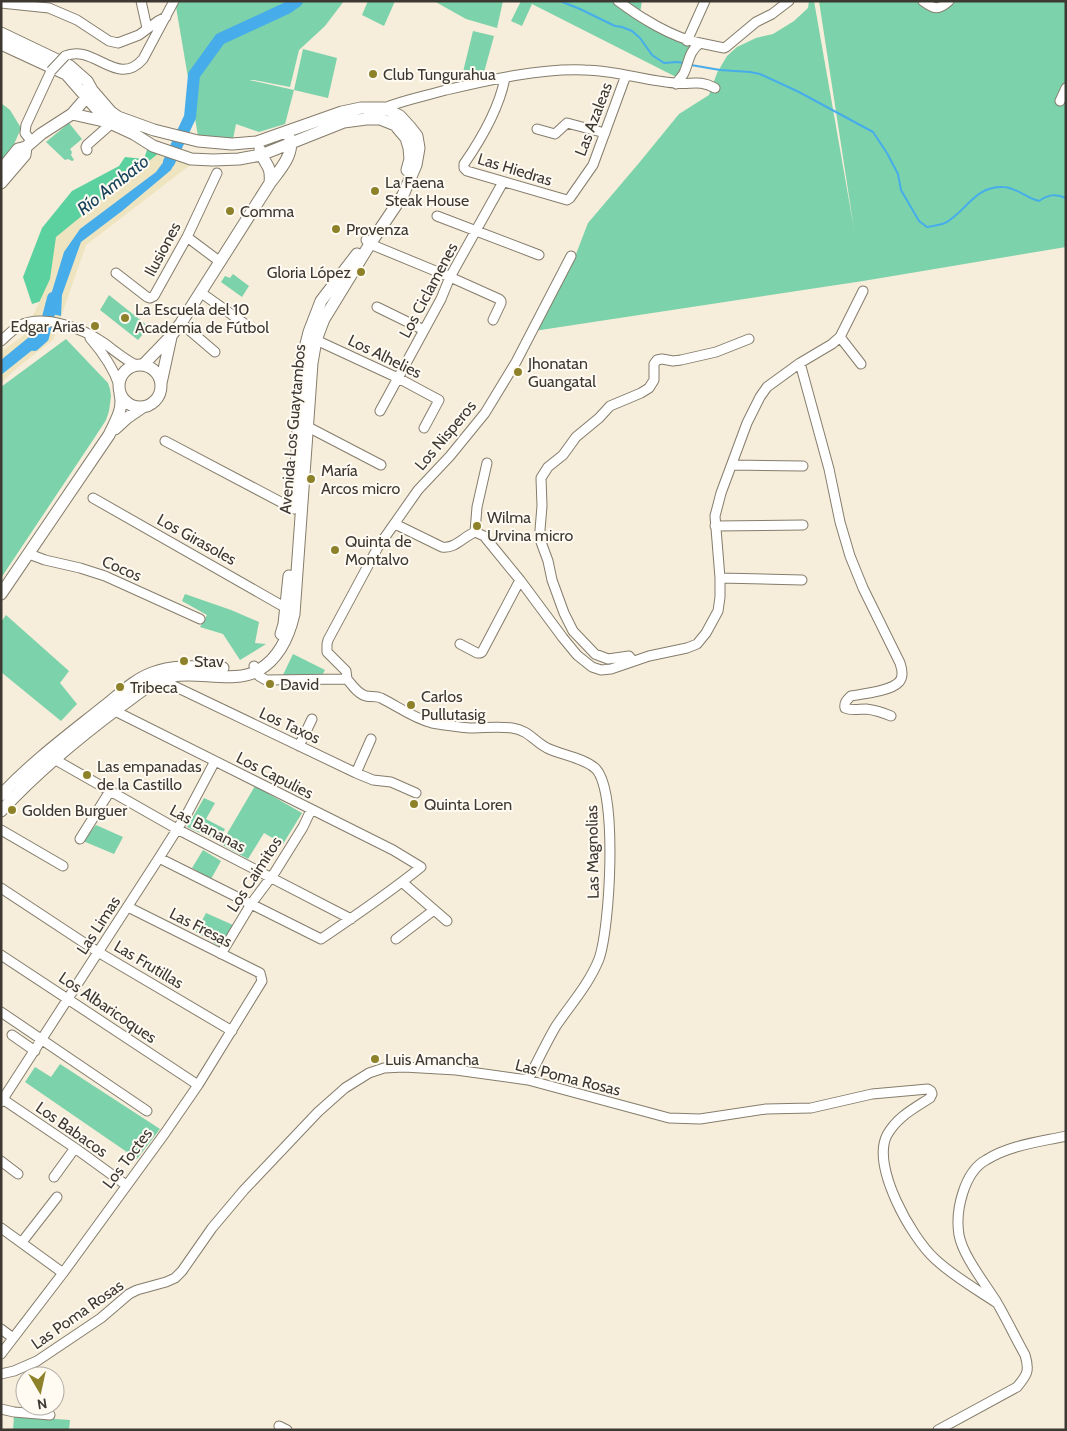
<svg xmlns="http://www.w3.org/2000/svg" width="1067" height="1431" font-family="Cabin,sans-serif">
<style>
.green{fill:#7cd2aa}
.forest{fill:#5cd1a0}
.sand{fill:#eee4bf}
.water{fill:#47adea}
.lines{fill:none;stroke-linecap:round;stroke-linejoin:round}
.stream{stroke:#47adea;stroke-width:2}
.river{stroke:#47adea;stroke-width:12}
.minor-casing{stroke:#857d6c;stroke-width:11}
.major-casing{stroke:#857d6c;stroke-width:13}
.minor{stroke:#fff;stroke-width:9}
.major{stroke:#fff;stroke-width:11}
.minor-bridge-casing{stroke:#857d6c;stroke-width:11;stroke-linecap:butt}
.minor-bridge{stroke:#fff;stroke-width:9}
.poi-dot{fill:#8d8229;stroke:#fffbf3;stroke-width:2}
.labels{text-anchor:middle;stroke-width:4;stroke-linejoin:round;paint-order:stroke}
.poi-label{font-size:16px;fill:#3d3932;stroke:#fffbf3;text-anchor:start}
.street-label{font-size:16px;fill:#3d3932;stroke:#fffbf3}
.water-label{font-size:18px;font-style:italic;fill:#1a445d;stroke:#fffbf3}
</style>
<rect width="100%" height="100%" fill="#f6edda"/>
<path class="green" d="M175,1H344L325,26L299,50L290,87L254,80H249L294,90L303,49L337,58L328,98L294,90L285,124L259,132L236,124L232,144L199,142Z
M368,1H395L384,26L362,15Z
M434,1H503L497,28L466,19Z
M521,1H642L640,13L691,37V60L684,81L532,4L522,26L511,21Z
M809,1H814L854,229L819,1H1066V247L863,281L534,331L576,254L588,223L639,163L679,114L709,95L717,73L727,56L737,47L756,38L773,34L794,21L808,8Z
M473,31L494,36L483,76L461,80Z
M1,103L10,110L21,128L9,156L4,162L1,160Z
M69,123L82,139L70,149L72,152L71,155L74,160L72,161L68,159L65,160L46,142Z
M233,274L249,286L242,297L221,282L225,276L230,278Z
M109,295L149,327L138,340L100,310Z
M66,339L108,383L110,389L111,396L109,411L106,420L95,437L1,578V387Z
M185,594L231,610L259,622L255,643L266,644L240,660L223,634L200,627L207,615L182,601Z
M6,615L69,671L60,683L77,704L61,721L1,672V622Z
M293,654L325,670L321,677H291L283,675Z
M255,786L302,813L283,844L264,833L248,859L221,844Z
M204,798L215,803L206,819L225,829L218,841L187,827Z
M96,825L123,837L114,854L83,841Z
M203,850L221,861L211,879L192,868Z
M206,913L233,925L221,947L196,932Z
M60,1064L160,1129L137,1159L25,1082L35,1067L51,1077Z
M14,1416L70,1420L69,1430H13Z"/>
<path class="forest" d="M149,144L167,154L78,228L48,299L32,304L23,277L42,228L72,191L119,166L125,157L144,159Z"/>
<path class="sand" d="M160,152L190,165L86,245L53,340L18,367L1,383V352L24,335L50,279L56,237Z"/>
<path class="water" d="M167,157L174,164L171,170L122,211L81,242L62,295L61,316L47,313L50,298L64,252L80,229L156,172Z
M34,333H48L45,340L1,375V360Z"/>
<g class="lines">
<path class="stream" d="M560,1L580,9L615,26L622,27L632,31L640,38L652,55L664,63L677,62L684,63
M691,65L720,70L750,72L760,74L799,92L873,132L887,153L898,174L901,190L919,221L927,227C933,226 940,225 945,223C966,212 974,186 1003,187C1016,187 1026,198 1039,201C1048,195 1055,193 1066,198"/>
<path class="river" d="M169,162L190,117L194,75L220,39L287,8L297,1
M34,345L43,337L53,298"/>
<defs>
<path id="minor" d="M141,1L147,28
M618,1C639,17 673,38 700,43
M923,1C934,9 938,11 949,1
M1,3L49,8L77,20L109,41L118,43L139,35L158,21L166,17
M687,41L705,1
M65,56C94,43 117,89 143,59L174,1
M505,78C499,109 482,138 464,164V168L467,171L567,200L570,198L593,165L626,75
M676,84C678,80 682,77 684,73C689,62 689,51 700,43L724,48L726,47L756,22L772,14L789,1
M1060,101L1066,88
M383,112L384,108C404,100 425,96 446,90C488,80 541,68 585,70C615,70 645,81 675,83C691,85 699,79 715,88
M537,129L555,134L567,123L605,133
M32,142L25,133L26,125L51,71
M87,150L86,147L87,145L112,123
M437,216L539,255
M187,237L219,261
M366,240L370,244L450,277L499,299L501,301V303L493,320
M116,273L147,297L150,298L154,296L187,237L217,173
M200,292L245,324
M377,307L424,330
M181,323L215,352
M840,337L861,364
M90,338C103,353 113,367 119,385
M316,340L398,378L439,400L424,428
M1,341C7,336 12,330 19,326C43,313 84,329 104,343C115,351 124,359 136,365
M800,363L829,469L840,522L850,556L863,588L900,663C902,669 904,677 899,682C891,691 863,694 851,696C847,700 844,702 845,708C852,711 859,709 866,709C875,710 884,713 891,716
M380,411L441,299L450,277L503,182
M308,427L381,465
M165,441L294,509
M732,465L803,466
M93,498L286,608
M395,524L442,547C455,549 463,537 475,532
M715,526L803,525
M475,532L484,536L520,580L563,638L577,655L592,667L601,670L611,669L649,656L687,648L697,644L706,633L718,611L720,597V578L715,516L721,493L747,423L760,397L767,387L800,363L832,344L840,337L863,291
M475,532L477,507L487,463
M29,554L45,560L80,568L105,576L200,619
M720,578L802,580
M460,644L477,653H480L482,652L520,580
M633,661L629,656L608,659L595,654L573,631L564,613L552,580L548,561L541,542L540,530L542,506L541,478L548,467L563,455L576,437L599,418L610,406L641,393L649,388L654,380V364L657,360L662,359L673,361L681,360L716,352L749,339
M254,666L259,676L266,680L347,679
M164,674V679L174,686L356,773L373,780L391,782L416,793
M347,679C352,685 358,694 366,696C371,697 376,696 381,698C399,707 413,718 432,723C444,725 458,727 470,728C484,728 498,726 512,728C528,730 534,741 547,748C561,755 585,758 596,769C618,793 610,928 599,959C589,984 571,1004 556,1026C546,1043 537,1062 528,1080
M347,679L346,671L327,652V644L328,640L378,547L418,490L450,456L485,413L516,362L571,256
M115,711L393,850L421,867C389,893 355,916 321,939L159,858
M299,746L312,719
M54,759L177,829L351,919
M356,773L371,739
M1,830L63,866
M80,839L110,791
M402,882L447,921
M1,888L98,952L232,1031
M396,939L434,910
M221,954L251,904L275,872L303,827L311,810
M1,955L198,1085
M1,1012L147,1111
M12,1035L35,1051
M1,1098L75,1148L126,1185
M1,1102L159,858L188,812L215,761
M1,1161L18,1174
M54,1177L75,1148
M1,1228L63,1273
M22,1242L57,1197
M1,1329L13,1338
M1,1354L63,1273L165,1133L198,1085L262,981L260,973L128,907
M1,1374L14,1371L37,1361L101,1318L129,1294L137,1290L166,1282L175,1278L182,1271L212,1228L244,1190L318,1112L345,1088L369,1073L384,1068L404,1067L456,1070L528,1080L669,1118L700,1119L766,1109L811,1108L872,1094L928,1089L931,1091L932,1094L930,1098C913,1109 897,1117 887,1135C871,1166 911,1237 935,1259C953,1276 976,1289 997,1303
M1,1409L14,1412L50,1415
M279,1426L287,1430
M938,1430L1017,1387C1027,1375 1030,1371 1025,1355C1015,1337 1006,1318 996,1301C984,1282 963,1256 959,1235C955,1211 964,1172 986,1160C1010,1145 1039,1142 1066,1136"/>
<path id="major" d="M1,33L70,66L87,81L92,90L111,112L118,117L154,130L198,141L232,144L257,142L342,112L361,108H384L400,116L410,127L417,136L419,148L416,165L403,195L370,244L324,319L316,340L312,363L294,614C289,636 279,658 259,670C237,684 198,671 173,676C153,680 137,695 121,706C78,738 37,772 1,811
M1,44L66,74L108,122L134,134L153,146L191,159L213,160L239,159L261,155L344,122L366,119H380L395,125L406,138L409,148L410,159L407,170
M72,114L108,122
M260,150C264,165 272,164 270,183
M1,170L18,149L26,147L41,134L72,114L91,92
M1,183L25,155L26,147
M119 386a21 21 0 1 1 42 0a21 21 0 1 1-42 0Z
M143,365L171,336L181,323L270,183C279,171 294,155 290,139
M161,383L171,337
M115,429L127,418L143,407
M294,502L302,360L309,332L321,301L357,254
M1,594L109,435C115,422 124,409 120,394
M281,634L284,624L289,576
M1,795C32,762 67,736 102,708C118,696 133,680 152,673C175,664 199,667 223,668"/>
</defs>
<use href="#minor" class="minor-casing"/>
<use href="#major" class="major-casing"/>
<use href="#minor" class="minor"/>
<use href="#major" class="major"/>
<defs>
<path id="minor-bridge" d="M51,71L65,56"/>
</defs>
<use href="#minor-bridge" class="minor-bridge-casing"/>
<use href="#minor-bridge" class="minor-bridge"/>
</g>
<g class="poi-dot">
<circle cx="373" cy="74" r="5"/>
<circle cx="375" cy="191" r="5"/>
<circle cx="230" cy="211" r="5"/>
<circle cx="336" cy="229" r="5"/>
<circle cx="361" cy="272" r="5"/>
<circle cx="125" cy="318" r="5"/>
<circle cx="95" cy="326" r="5"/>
<circle cx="518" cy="372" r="5"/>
<circle cx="311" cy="479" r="5"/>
<circle cx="477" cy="526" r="5"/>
<circle cx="335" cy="550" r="5"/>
<circle cx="184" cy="661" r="5"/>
<circle cx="270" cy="684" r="5"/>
<circle cx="120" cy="687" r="5"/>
<circle cx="411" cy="705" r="5"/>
<circle cx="87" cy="775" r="5"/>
<circle cx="414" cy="804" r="5"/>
<circle cx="12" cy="810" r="5"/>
<circle cx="375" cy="1059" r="5"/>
</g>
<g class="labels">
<g class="poi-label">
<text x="383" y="80">Club Tungurahua</text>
<text x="385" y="188">La Faena<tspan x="385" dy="18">Steak House</tspan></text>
<text x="240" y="217">Comma</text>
<text x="346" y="235">Provenza</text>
<text x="351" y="278" text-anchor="end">Gloria López</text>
<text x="135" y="315">La Escuela del 10<tspan x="135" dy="18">Academia de Fútbol</tspan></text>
<text x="85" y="332" text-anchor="end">Edgar Arias</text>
<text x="528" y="369">Jhonatan<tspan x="528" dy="18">Guangatal</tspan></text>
<text x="321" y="476">María<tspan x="321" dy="18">Arcos micro</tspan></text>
<text x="487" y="523">Wilma<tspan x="487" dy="18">Urvina micro</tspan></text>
<text x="345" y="547">Quinta de<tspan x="345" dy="18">Montalvo</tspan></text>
<text x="194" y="667">Stav</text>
<text x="280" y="690">David</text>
<text x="130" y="693">Tribeca</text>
<text x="421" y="702">Carlos<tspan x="421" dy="18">Pullutasig</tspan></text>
<text x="97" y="772">Las empanadas<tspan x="97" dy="18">de la Castillo</tspan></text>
<text x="424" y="810">Quinta Loren</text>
<text x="22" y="816">Golden Burguer</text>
<text x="385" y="1065">Luis Amancha</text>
</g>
<g class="street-label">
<text transform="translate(593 119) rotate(-69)" y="6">Las Azaleas</text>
<text transform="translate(515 169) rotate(17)" y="6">Las Hiedras</text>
<text transform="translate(162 249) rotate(-62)" y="6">Ilusiones</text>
<text transform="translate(428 290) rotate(-62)" y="6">Los Ciclamenes</text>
<text transform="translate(385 356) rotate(26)" y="6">Los Alhelies</text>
<text transform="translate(292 429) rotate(-85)" y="6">Avenida Los Guaytambos</text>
<text transform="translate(445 435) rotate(-50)" y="6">Los Nisperos</text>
<text transform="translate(197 539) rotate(29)" y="6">Los Girasoles</text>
<text transform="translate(122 568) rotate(23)" y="6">Cocos</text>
<text transform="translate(290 725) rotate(25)" y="6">Los Taxos</text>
<text transform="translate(275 775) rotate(27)" y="6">Los Capulies</text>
<text transform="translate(208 828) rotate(28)" y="6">Las Bananas</text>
<text transform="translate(592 852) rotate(-91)" y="6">Las Magnolias</text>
<text transform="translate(254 874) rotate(-57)" y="6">Los Caimitos</text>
<text transform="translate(98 925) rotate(-57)" y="6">Las Limas</text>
<text transform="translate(201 927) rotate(27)" y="6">Las Fresas</text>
<text transform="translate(149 964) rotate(31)" y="6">Las Frutillas</text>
<text transform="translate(108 1007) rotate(34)" y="6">Los Albaricoques</text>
<text transform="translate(568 1077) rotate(14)" y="6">Las Poma Rosas</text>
<text transform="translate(72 1129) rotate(35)" y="6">Los Babacos</text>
<text transform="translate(127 1158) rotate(-53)" y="6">Los Toctes</text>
<text transform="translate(77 1314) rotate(-35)" y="6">Las Poma Rosas</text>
</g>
<g class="water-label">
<text transform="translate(113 185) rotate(-38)" y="6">Río Ambato</text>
</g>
</g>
<rect width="1067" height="1431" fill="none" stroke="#3d3932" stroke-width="5"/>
<g transform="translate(40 1391) rotate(171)"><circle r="24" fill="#fffbf3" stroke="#b1ada6"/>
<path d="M0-4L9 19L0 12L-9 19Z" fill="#8d8229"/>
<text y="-8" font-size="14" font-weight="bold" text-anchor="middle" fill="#3d3932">N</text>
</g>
</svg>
